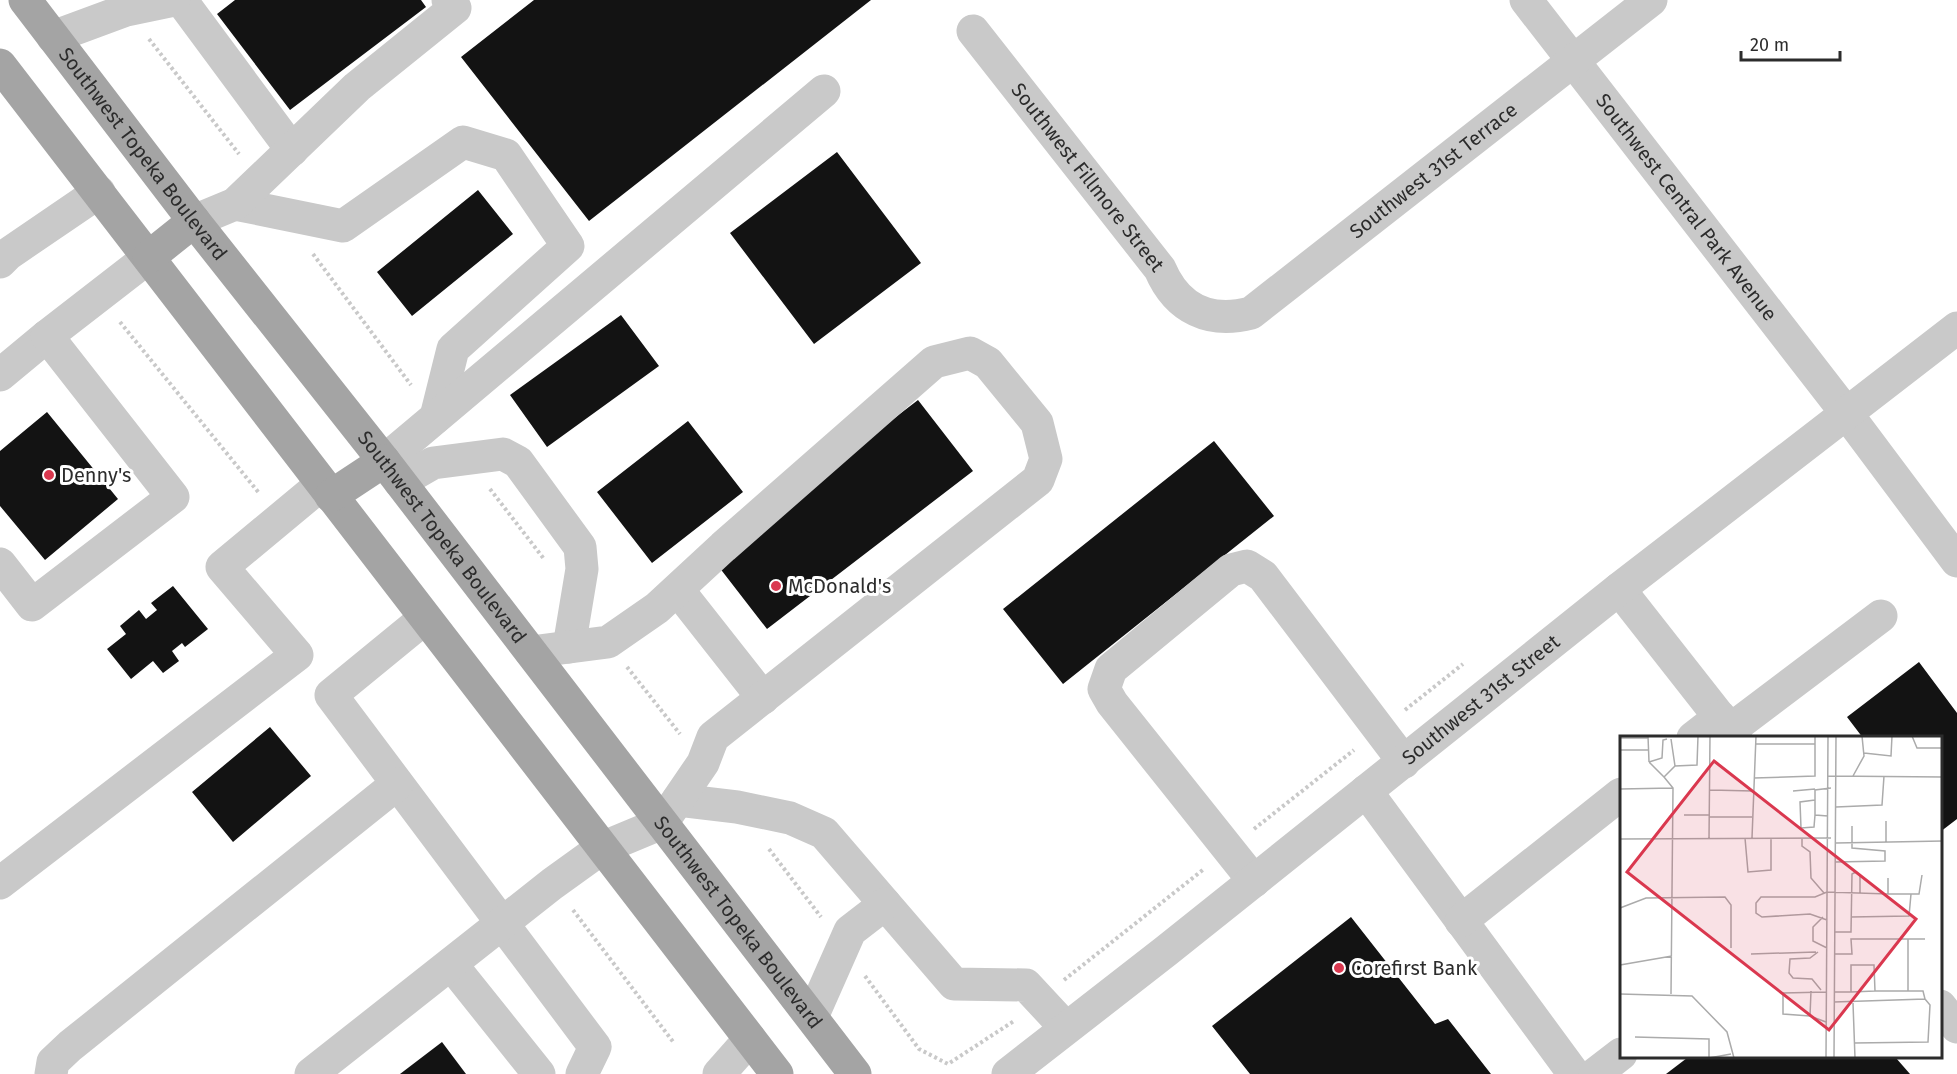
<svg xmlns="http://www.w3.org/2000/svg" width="1957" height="1074" font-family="'Fira Sans',sans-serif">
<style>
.building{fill:#131313}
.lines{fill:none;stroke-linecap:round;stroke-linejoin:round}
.path{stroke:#c9c9c9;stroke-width:4;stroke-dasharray:3 3;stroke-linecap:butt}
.minor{stroke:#c9c9c9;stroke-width:33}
.major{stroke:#a4a4a4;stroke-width:33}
.poi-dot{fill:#da384f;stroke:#fff;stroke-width:2}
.labels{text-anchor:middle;stroke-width:6;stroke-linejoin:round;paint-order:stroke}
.street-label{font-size:20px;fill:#2c2c2c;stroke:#fff}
.poi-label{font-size:20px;fill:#2c2c2c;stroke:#fff;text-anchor:start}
.inset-road{fill:none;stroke:#ababab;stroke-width:1.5}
.view{fill:#da384f;fill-opacity:0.15;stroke:#da384f;stroke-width:3}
.inset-edge{fill:none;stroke:#2c2c2c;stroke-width:3}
</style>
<rect width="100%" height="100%" fill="#fff"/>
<path class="building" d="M235,0H421L426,7L290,110L217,14Z
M534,0H871L589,221L461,57Z
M837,152L921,263L814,344L730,233Z
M478,190L513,234L412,316L377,272Z
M621,315L659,366L547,447L510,395Z
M918,400L973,471L767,629L712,558Z
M47,412L118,499L45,560L0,506V451Z
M688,421L743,492L652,563L597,492Z
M1214,441L1274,516L1063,684L1003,609Z
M173,586L208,629L185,647L182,643L172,651L179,661L163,673L153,661L131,679L107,649L126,634L120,626L139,610L146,619L157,610L151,603Z
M1919,662L1957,713V819L1940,832V738H1863L1847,717Z
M270,727L311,776L233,842L192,792Z
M1351,917L1435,1024L1448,1019L1491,1074H1250L1212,1026Z
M442,1042L466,1074H400Z
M1687,1058H1896L1910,1074H1666Z"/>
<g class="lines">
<path class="path" d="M149,39L239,154
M313,254L411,385
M120,322L259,493
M490,489L544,559
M627,667L680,734
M1405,710L1463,664
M1254,829L1354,750
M769,849L821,917
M573,910L674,1043
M865,976L919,1049L948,1064L1014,1021
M1064,980L1204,869"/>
<g class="minor">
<path d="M181,0L292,150"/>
<path id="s1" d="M1526,0L1847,414L1957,561"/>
<path id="s2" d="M973,31L1160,269C1177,309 1210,324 1251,313L1651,0"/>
<path d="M53,37L126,10L174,0"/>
<path d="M235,204L343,226L463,142L506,155L568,246L453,349L436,417"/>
<path d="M194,221L235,204L357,87L455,8L448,0"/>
<path d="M0,262L8,254L99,192"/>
<path d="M0,375L47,336"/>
<path d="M384,461L824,91"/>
<path d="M400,482L433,463L503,454L518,462L580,547L582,569L569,647"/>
<path d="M0,564L32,605L173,497L47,336L149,257"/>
<path d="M1619,589L1736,738"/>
<path d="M678,590L763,698"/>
<path d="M425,618L331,695L595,1047L582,1074"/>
<path d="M1730,730L1881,616"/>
<path d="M1693,738L1720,717"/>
<path d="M1366,791L1574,1074"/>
<path d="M678,800L737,807L790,818L824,833L954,984L1026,985L1066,1028"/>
<path d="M1254,881L1112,703L1104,689L1111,669L1231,570L1247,566L1263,576L1404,762"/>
<path d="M0,883L297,655L222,567L322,484"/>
<path d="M1461,921L1621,794"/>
<path d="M451,964L539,1074"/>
<path d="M1940,1006L1957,1027"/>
<path d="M812,1017L850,931L885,904"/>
<path d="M51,1074L53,1062L70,1046L397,784"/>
<path d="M311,1074L552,884L602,848L662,823L703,763L713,737L1038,480L1046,459L1037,423L988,363L970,353L934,362L723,547L657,608L608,642L531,652"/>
<path d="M719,1074L750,1039"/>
<path id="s3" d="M1008,1074L1166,951L1619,589L1957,328"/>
<path d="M1595,1074L1621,1054"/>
</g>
<g class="major">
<path id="s4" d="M25,0L194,221L384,461L855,1074"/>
<path d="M0,65L777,1074"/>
<path d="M149,257L194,221"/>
<path d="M331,496L384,461"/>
</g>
</g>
<g class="poi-dot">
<circle cx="49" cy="475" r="6"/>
<circle cx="776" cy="586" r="6"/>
<circle cx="1339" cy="968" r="6"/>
</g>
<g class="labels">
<g class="street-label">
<text dy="7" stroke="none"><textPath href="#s4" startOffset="194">Southwest Topeka Boulevard</textPath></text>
<text dy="7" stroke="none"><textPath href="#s2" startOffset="646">Southwest 31st Terrace</textPath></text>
<text dy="7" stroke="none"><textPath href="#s2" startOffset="186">Southwest Fillmore Street</textPath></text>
<text dy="7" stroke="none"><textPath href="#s1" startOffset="262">Southwest Central Park Avenue</textPath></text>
<text dy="7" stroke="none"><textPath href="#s4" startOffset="680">Southwest Topeka Boulevard</textPath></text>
<text dy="7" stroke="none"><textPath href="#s3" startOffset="603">Southwest 31st Street</textPath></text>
<text dy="7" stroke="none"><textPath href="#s4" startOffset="1166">Southwest Topeka Boulevard</textPath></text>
</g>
<g class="poi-label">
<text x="61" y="482">Denny's</text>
<text x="788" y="593">McDonald's</text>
<text x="1351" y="975">Corefirst Bank</text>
</g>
</g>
<g transform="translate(1620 736)">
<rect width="322" height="322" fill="#fff"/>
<path class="inset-road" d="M28,0L29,26M292,0L297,12H323M0,2H28M51,3L55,30M135,8H195M0,14H29M244,17L271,20L272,0M29,26L42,22L43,4L47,3M29,26L44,41M208,40L323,41M233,40L244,20L242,0M134,42L195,40V0M0,53L53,52M90,54L133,55M173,55L195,53M195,64L180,66L181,92L194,91L195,79M216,71L262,69L264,40M64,79H89M208,80L195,79V54L211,52M89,81H132M266,85V107M125,102L128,136L151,134V102M132,102L136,0M182,102V110L190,116L191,142L204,157M0,103L211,102M89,103L90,0M216,107L323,105M215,126L265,125V115L232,112V90M268,158H299L302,139M0,172L26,162L105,161L111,169V212M203,181L193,191V205L207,212M231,181L289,180L291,158M207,184L190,178L142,181L136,177V167L141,161H195L207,156L268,158V142M215,196H231L232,138L236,136L240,139V158M198,216L190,222L170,223L169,237L173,242L192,243L201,254M131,218L196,216M215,218H232L231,203H305M0,229L52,220M214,256H231V229H254L255,255H288V203M231,256L255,255M0,258L72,260L107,296L114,322M51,258L53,52L44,41L55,30L77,29L78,0M214,266L305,263L303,255H288M233,267L235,322M190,280L191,255M206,286L190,280L163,278V257L207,256M15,301L89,303V322M234,307L308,306L310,269L305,263M89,322L111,318M206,322L208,0M214,322L216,0"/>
<path class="view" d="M94,25L296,183L209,294L7,136Z"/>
<rect width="322" height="322" class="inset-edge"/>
</g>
<path d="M1741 51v9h99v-9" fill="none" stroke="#2c2c2c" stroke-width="3"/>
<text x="1750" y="51" font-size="18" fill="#2c2c2c" stroke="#ffffff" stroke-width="4.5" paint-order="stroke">20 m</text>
</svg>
